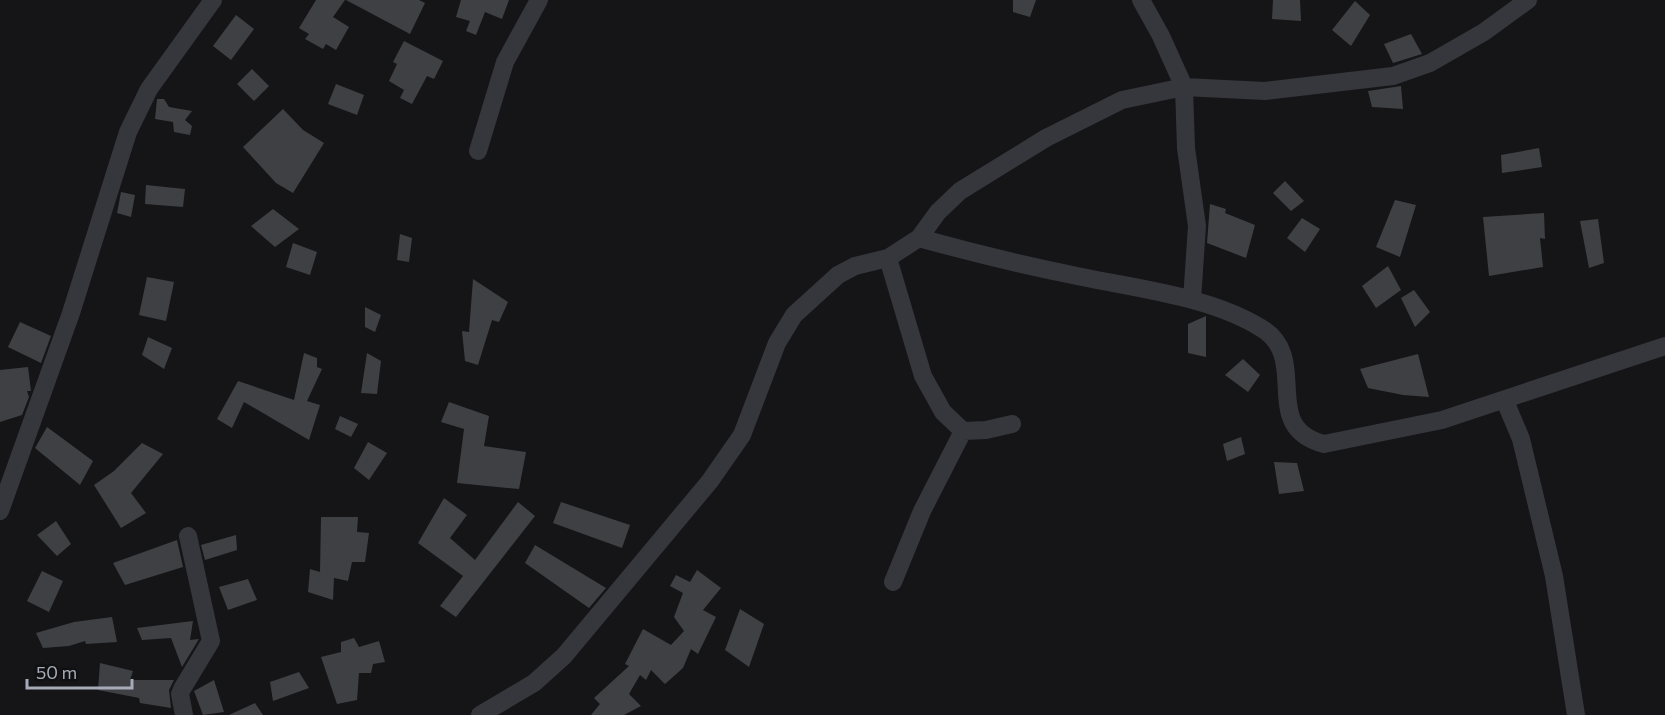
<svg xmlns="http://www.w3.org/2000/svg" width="1665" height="715" font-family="Commissioner,sans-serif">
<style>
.building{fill:#3f4044}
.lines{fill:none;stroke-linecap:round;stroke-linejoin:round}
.minor{stroke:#36373c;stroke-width:18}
</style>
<rect width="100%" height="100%" fill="#151517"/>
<path class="building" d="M316,0H345L333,17L349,27L336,50L326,44L323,49L305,39L309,34L299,28Z
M346,0H419L425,3L410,34Z
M461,0H509L502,19L485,12L476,35L466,31L470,21L456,17Z
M1013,0H1036L1030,17L1013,12Z
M1273,0H1300L1301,21L1272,19Z
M1355,1L1370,15L1351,46L1332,30Z
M236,15L254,29L231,60L213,46Z
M1411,34L1422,54L1393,63L1384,44Z
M404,41L443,61L434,79L427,76L412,104L400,98L404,90L389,81L397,64L393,62Z
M252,69L269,86L254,101L237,84Z
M336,84L364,95L357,115L328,104Z
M1401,86L1403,109L1372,107L1368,91Z
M157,99H164L169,107L192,111L185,120L192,126L190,135L174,132L173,122L155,119Z
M283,109L303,130L324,143L293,193L276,183L243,147Z
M1539,148L1542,167L1502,173L1501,155Z
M1285,181L1304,201L1291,211L1273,193Z
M146,185L185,189L183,207L145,204Z
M121,192L135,195L131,217L117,213Z
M1395,200L1416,205L1400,257L1376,247Z
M1210,204L1226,209L1225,213L1255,225L1246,258L1207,243Z
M273,209L299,229L275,247L251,226Z
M1544,213L1545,239L1540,238L1543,267L1489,276L1483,217Z
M1302,218L1320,229L1305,252L1287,238Z
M1598,219L1604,263L1589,268L1580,221Z
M400,234L412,238L409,262L397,260Z
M293,243L317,252L310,275L286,267Z
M1388,266L1401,290L1376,308L1362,286Z
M147,277L174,282L166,321L139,315Z
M473,279L508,302L499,322L492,320L478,365L465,361L462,331L469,332Z
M1414,290L1430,312L1415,327L1401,298Z
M365,307L381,315L375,332L365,327Z
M1206,316V357L1188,353V324Z
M20,322L51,336L41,363L8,347Z
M148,337L172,348L164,369L142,355Z
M304,353L317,358V367L322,369L307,401L320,405L309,440L244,402L232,428L217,419L238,381L294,400Z
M367,353L381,361L377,394L361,393Z
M1418,354L1429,397L1403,395L1368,388L1360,369Z
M1243,359L1260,375L1248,392L1225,375Z
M28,367L31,391H27L29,397L22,415L0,422V370Z
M449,402L489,416L484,446L526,452L519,489L457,483L464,429L441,422Z
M340,416L358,424L351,437L335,429Z
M47,427L93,461L80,485L35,448Z
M1241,437L1245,454L1227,461L1223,444Z
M368,442L387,453L369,480L354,468Z
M142,443L163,454L131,493L146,513L121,528L94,485L114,471Z
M1274,462L1297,463L1304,491L1279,494Z
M444,498L467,515L450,538L475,560L518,502L535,516L456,617L440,606L463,576L418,543Z
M561,502L630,525L622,548L553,523Z
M321,517H358L357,532L369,533L365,562H352L348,581L334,578L333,600L308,592L310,569L320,572Z
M56,521L71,544L57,556L37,535Z
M236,535L237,550L205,560L201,545Z
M177,540L183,567L125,585L113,563Z
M535,545L606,588L589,608L525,563Z
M697,570L721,588L703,610L716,617L698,654L691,649L683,668L665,684L651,670L646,680L640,675L629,694L641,706L624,715H591L600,704L594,698L629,666L625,664L643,629L671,645L684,631L674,617L683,593L670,586L676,575L690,582Z
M42,571L63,581L49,612L27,601Z
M248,579L257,600L228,610L219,587Z
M740,609L764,624L749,667L725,650Z
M112,617L117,642L86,644L85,641L69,646L43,648L36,633L74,622Z
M193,621L190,640L199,639L182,667L171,638L142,640L137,628Z
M354,638L359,647L379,641L385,662L373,664L371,673H359L357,700L337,704L321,657L341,652V642Z
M100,663L133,671L130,680H174L169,690L171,708L140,703L139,698L98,690Z
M299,672L309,688L273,701L270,682Z
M214,680L224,712L203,715L194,691Z
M255,703L263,715H229Z"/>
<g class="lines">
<path class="minor" d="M1141,0L1161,36L1184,87L1186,148L1197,226L1192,300
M478,151L505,62L539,0
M919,238C973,253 1027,266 1082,277C1139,289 1211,297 1261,328C1312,358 1258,427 1324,444L1442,420L1665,346
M888,258L923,376L943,412L963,431L986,430L1012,424
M1505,401L1521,439L1554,576L1576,715
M0,511L71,313L128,132L149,89L213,0
M893,582L922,511L963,431
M184,715L180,694L182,689L211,641L188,536
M480,715L534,683L564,656L710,481L742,435L777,343L794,315L838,275L855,266L888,258L919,238L938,212L960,191L1046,138L1122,100L1184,87L1265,91L1393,76L1430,63L1484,32L1528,0"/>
</g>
<path d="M27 679v9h105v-9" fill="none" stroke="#a7abb7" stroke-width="3"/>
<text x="36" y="679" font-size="18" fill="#a7abb7" stroke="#101012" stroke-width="4.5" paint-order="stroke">50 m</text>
</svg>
